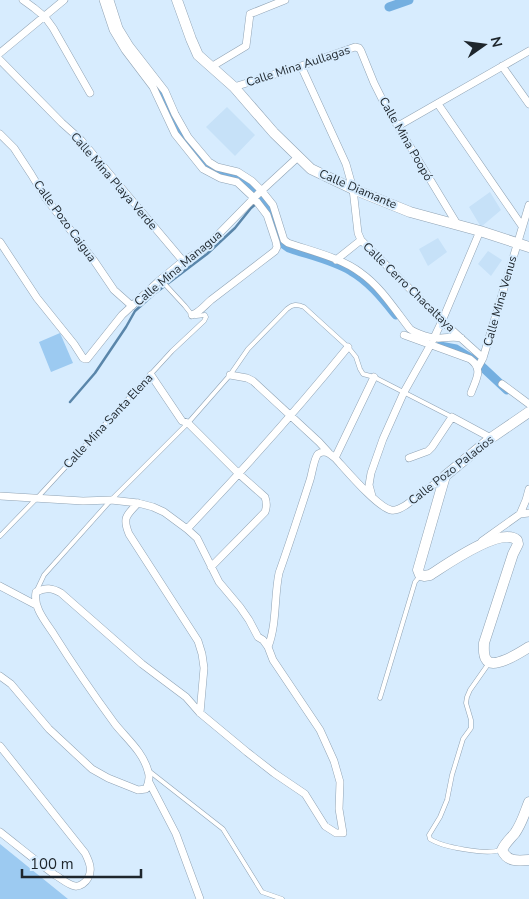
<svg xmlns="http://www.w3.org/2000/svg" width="529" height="899" font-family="'Nunito Sans',sans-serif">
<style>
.built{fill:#c6e1f8}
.green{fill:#9ccaf1}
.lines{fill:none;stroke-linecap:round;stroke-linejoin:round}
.stream{stroke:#5a86aa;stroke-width:2.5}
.canal{stroke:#74afe0;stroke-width:9}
.lane-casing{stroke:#90a3b4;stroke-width:5}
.street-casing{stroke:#90a3b4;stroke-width:8}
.secondary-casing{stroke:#90a3b4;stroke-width:11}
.lane{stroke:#fff;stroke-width:4}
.street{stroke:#fff;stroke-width:7}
.secondary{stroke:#fff;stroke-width:10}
.labels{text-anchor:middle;stroke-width:4;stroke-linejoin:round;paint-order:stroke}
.street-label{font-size:12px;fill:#1e262c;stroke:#d7ecfe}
</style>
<rect width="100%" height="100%" fill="#d7ecfe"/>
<path class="built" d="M227,107L255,135L235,156L206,127Z
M490,192L501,210L481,227L469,207Z
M438,238L447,252L428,266L419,249Z
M488,251L502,260L491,276L478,264Z"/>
<path class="green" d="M60,333L73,363L51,372L39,342Z
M0,844L68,899H0Z"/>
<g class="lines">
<path class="stream" d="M70,402L95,373L126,327L135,311L154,294L207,254L235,228L251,208L263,198"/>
<path class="canal" d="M389,7L409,0
M151,78L160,91L179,131L199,157L207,166L215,170L231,173L237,176L249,183L255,189L267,202L273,213L280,239L282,243L289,248C309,255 333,260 351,271C369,281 383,299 396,315
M440,346L456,349L477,362L507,390"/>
<defs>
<path id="lane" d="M0,536L38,497L172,351L204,321L206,317L205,315L196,316L192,315L185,306L161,280
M36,592L44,575L111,500L188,423L230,375L248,349L287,309C293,304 297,304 304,307L348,347L356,357L360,369L363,374L374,377L452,417
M489,663L470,690L467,697L466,703L471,720V728L463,739L452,775L447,800L440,817L429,835L430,839C442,847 486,855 500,850
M380,698L415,582L419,577
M149,771L223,829L262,892L282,899"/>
<path id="street" d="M23,0L34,8L45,17L53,28L90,93
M103,0L113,30L125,50L153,87L175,134L203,169L220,178L237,182L254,198L267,215L276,242L277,247L275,251L211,300C204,306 200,312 192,315
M110,0L119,28L130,46L165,91L175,114L188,137L209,162L217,167L238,172L252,181L261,190L273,205L284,240L288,243C311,251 342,258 361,273C381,287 395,310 410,329C417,334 432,339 441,338C448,338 453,336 461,338
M0,53L64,0
M0,60L62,123L81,140L183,261
M301,66L346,164L353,189L358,233L361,240L442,321L483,358
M502,66L529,104
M211,67L246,46L250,14L285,0
M234,87L301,66L355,47L359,48L361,51L374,83L385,105L457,224
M438,104L522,226
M398,126L529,51
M0,134L14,148L31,174L45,197L95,262L114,290L132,306
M0,242L37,298L74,344L83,358L85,359H87L122,315L160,280L183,261L204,249L259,193L298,157
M336,260L361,240
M404,335L470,359C484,369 476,379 471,393
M478,367L483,358L529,205
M151,375L182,421L188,423L239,474L265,497C267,503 267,507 265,512L211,567
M230,375L247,378L253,381L319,442L329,453
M502,384L529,404
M335,458L374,377
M409,458L428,451L432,447L452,417L491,438
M0,496L83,501L111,500L138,503L153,507L164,512L187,529L197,538L219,582L240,607L249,620L258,637L263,640L268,647C277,624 274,597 279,573C290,542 300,511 310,480C312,474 314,458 318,454C325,449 330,454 335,458C346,470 377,507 391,510C397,511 401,508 406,505L444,477
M372,496L369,485L371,473L383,439L404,392L431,344L442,321L480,231
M138,503C127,515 122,517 129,534L198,641L202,654L204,668L200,713
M520,514L526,500L529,489
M187,529C243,470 297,410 348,347
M482,541L520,514L529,513
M0,586L36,605
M0,676L11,684L49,729L92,769L108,778L138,790L146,789C149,783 150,777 148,771C143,752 127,739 115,724C93,694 73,665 53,633C45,621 33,607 36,592C46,587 52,588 61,593L142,664L186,697L200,713L247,752L274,773L305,794L325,826L336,833H343L339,809L340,782L334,761L320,730L273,660L268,647
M0,746L85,853C89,861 93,870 88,878C86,882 80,887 75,886C68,885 61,878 55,875C36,861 18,846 0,832
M149,782L176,834L200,899"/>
<path id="secondary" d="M177,0L191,39L198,55L234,87L274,133L311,169L353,189L410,212L480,231L529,247
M529,412L491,438L445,476L418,570L420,575L424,576L430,575C446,565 500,526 517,540L518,544L513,554L484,643C484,648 483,655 486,659C492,671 521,652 529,647
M529,802C525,812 522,823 515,833C510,839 505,843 502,850C507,862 518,861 529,860"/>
</defs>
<use href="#lane" class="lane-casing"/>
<use href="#street" class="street-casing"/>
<use href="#secondary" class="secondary-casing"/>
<use href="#lane" class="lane"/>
<use href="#street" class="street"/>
<use href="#secondary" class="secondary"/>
</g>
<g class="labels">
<g class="street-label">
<text transform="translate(298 66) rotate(-18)" y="4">Calle Mina Aullagas</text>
<text transform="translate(406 139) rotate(60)" y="4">Calle Mina Poopó</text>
<text transform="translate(114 181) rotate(49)" y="4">Calle Mina Playa Verde</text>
<text transform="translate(358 189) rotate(23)" y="4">Calle Diamante</text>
<text transform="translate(65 221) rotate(54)" y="4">Calle Pozo Caigua</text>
<text transform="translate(178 268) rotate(-40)" y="4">Calle Mina Managua</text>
<text transform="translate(409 287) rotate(44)" y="4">Calle Cerro Chacaltaya</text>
<text transform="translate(500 301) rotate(-74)" y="4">Calle Mina Venus</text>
<text transform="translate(108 421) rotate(-47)" y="4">Calle Mina Santa Elena</text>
<text transform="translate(451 470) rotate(-38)" y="4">Calle Pozo Palacios</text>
</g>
</g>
<g transform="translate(484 45) rotate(76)" stroke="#d7ecfe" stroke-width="4" paint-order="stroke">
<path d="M0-4L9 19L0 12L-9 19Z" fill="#1e262c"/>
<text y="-8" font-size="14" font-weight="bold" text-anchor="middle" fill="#1e262c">N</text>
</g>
<path d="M22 869v8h119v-8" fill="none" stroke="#1e262c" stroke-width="2.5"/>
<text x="30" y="869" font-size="15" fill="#1e262c" stroke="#d7ecfe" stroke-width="4" paint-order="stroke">100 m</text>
</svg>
